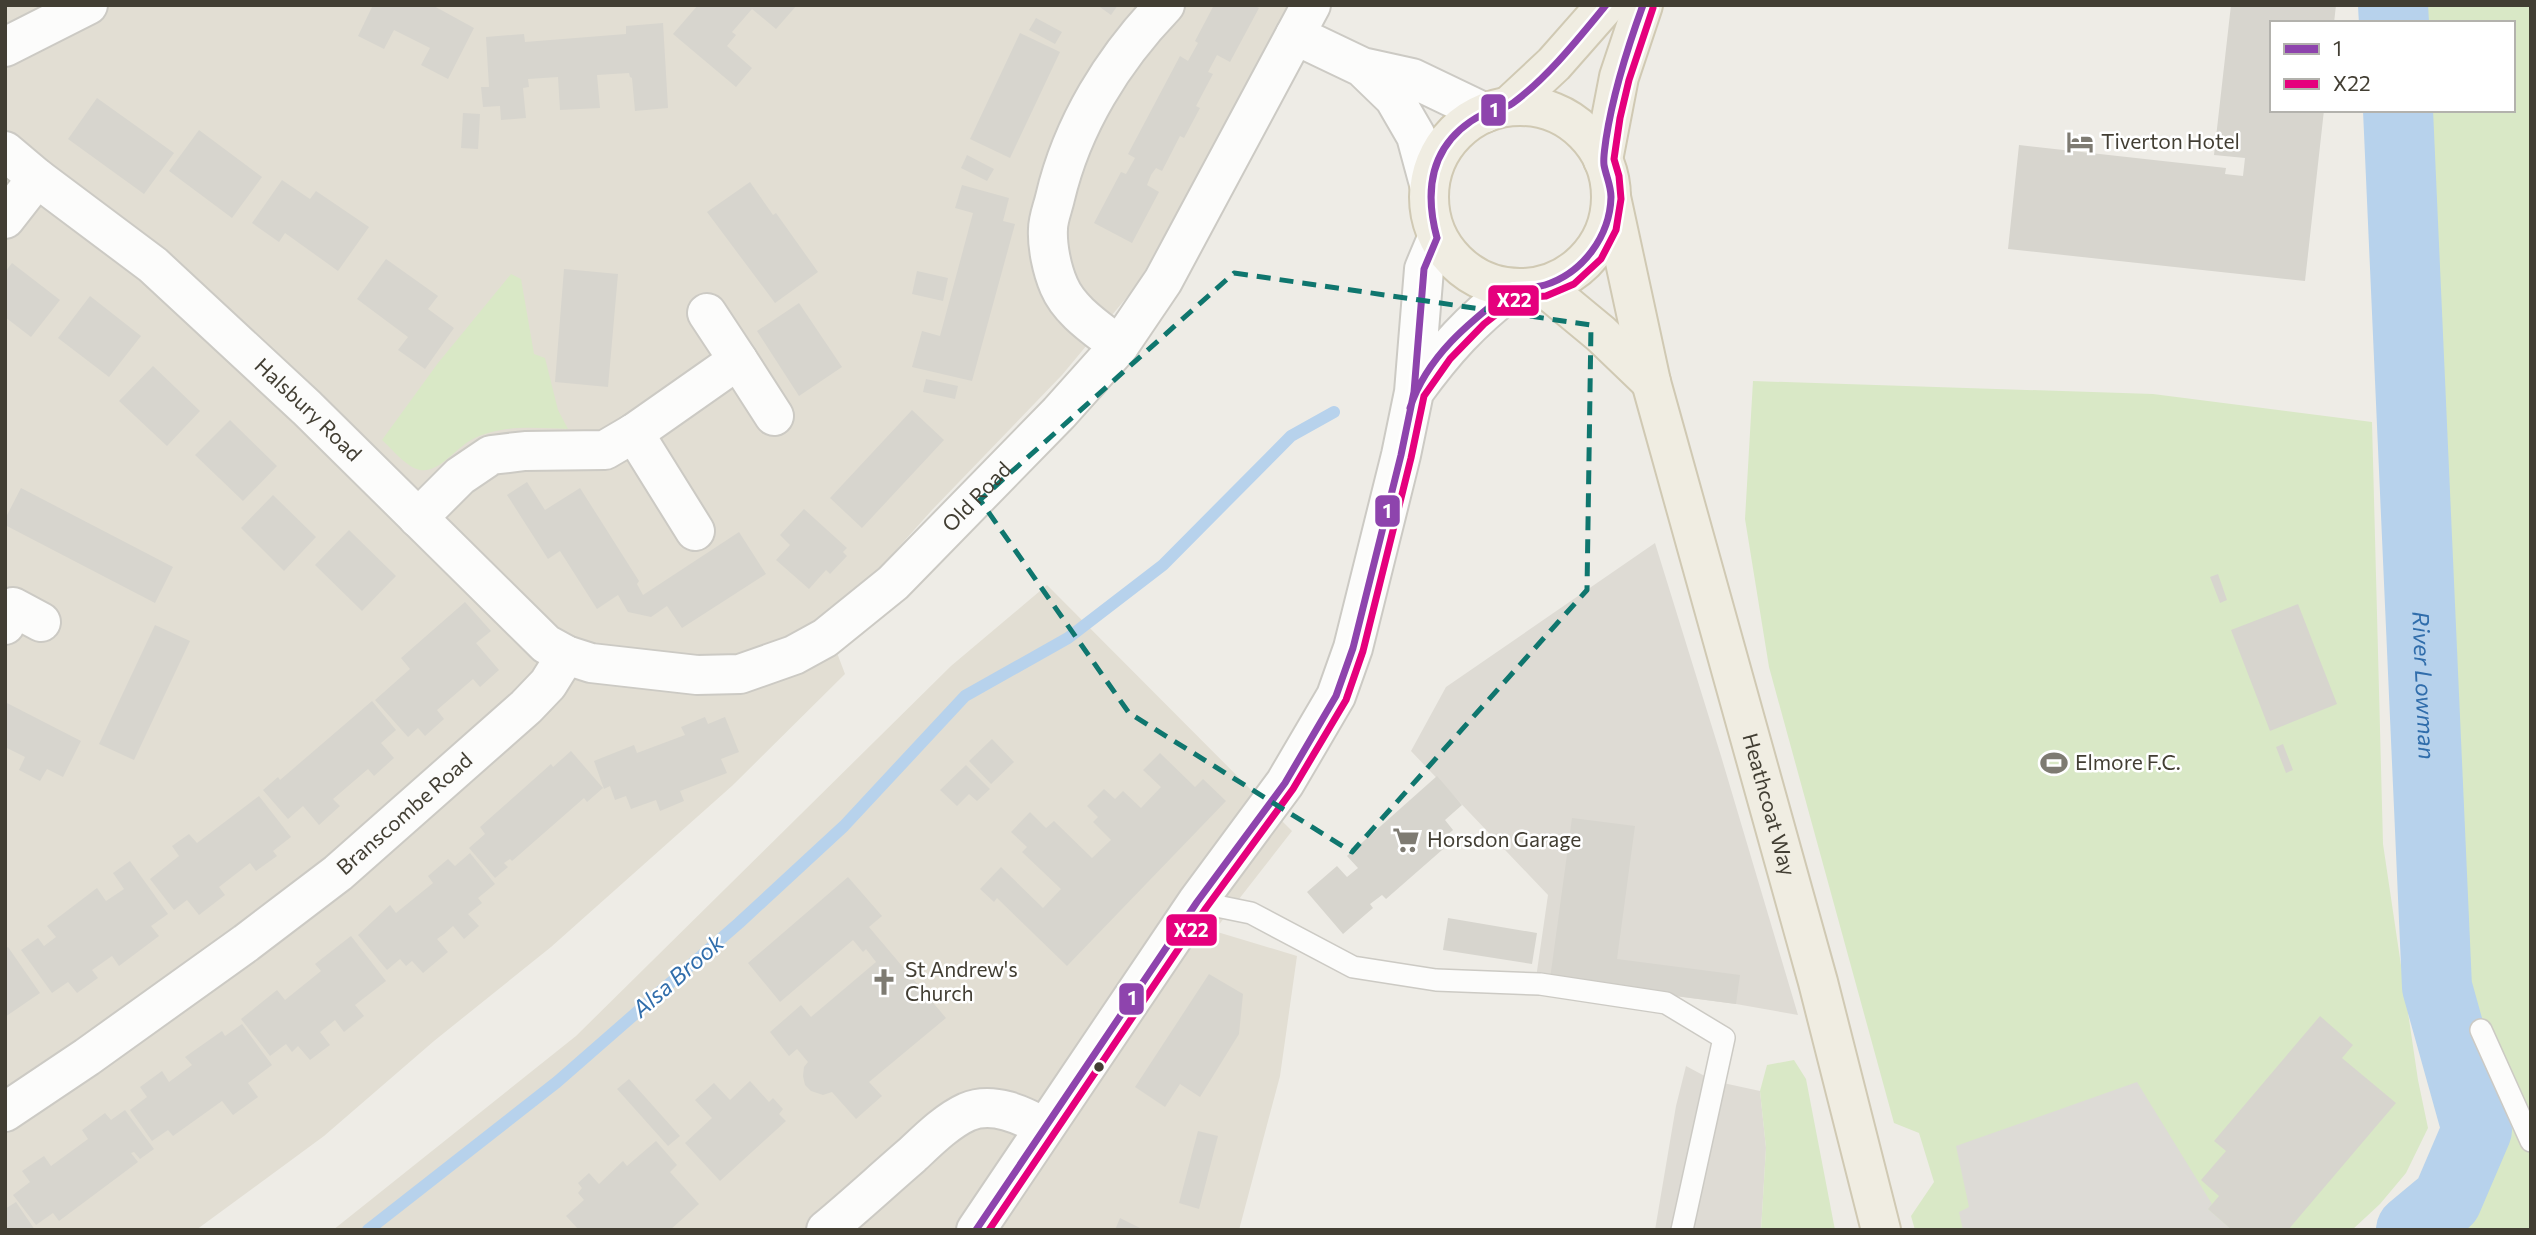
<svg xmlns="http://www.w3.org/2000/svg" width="2536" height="1235" font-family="Commissioner,sans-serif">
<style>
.residential{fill:#e2ded3}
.industrial{fill:#dedbd4}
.green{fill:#d9e8c6}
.parking{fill:#dddbd6}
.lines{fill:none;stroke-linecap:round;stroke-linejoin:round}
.stream{stroke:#b7d2ec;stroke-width:12}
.river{stroke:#b7d2ec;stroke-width:70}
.building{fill:#d7d5ce}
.service-casing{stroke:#cccac4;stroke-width:24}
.minor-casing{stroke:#cccac4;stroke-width:42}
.tertiary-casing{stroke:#cccac4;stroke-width:42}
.primary-casing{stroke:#d0c9b3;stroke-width:42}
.service{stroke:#fcfcfb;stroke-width:21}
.minor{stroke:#fcfcfb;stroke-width:38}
.tertiary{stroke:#fcfcfb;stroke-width:38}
.primary{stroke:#f0ede2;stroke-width:38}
.bus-1-casing{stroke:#fff;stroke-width:12}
.bus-2-casing{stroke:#fff;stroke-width:12}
.bus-1{stroke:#8e44ad;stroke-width:7}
.bus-2{stroke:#e5007d;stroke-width:7}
.marked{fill:none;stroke:#0f766e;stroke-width:5;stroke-dasharray:14 9;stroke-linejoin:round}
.bus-dot{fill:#423e33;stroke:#fff;stroke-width:2.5}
.labels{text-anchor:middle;stroke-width:5;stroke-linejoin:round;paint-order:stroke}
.poi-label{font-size:21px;fill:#423e33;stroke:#fff;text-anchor:start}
.street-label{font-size:21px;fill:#423e33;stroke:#fff}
.water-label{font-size:23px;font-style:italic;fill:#306dab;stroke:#fff}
.line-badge{stroke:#fff;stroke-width:2.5}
.badge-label{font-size:19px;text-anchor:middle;font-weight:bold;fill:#fff}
</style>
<rect width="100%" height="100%" fill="#eeece6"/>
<path class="residential" d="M5,5H1290L1137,285L1062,375L932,510L861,589L829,608L828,629L845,674L733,785L551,947L434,1041L324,1136L196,1230H5Z
M1047,585L1292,831L1214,931L1297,956L1280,1076L1239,1230H333L576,1036L951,666Z"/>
<path class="industrial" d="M1655,543L1721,756L1798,1015L1736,1004L1536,978L1548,895L1411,751L1446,687Z
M1686,1066L1714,1081L1760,1091L1766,1148L1761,1230H1655L1676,1106Z"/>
<path class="green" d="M2427,5H2531V1230H2453L2486,1196L2501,1140L2449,988L2429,191L2428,110H2513V23H2427Z
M511,274L521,279L534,354L545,358L558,410L568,429C536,428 500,424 471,440C455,449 439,473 420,470C406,467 392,449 382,440L438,363Z
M1753,381L2153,394L2372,422L2383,844L2418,1080L2428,1128L2406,1173L2380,1204L2352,1230H1915L1911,1216L1934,1182L1919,1133L1894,1123L1769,667L1745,519Z
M1794,1060L1806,1079L1835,1230H1761L1766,1148L1760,1091L1767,1065Z"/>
<path class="parking" d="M2137,1082L2212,1204L2208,1209L2232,1230H1963L1959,1212L1969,1207L1956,1146Z"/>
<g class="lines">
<path class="stream" d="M368,1230L557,1082L739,923L844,826L965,696L1068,638L1163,565L1291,436L1334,412"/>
<g class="river">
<path d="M2393,5L2394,23"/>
<path id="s1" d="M2398,110L2437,987L2477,1130L2447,1200L2411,1230"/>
</g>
</g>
<path class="building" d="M373,5H432L474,28L448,79L421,65L430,48L394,30L384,49L358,36Z
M698,5L703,6L797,5L776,29L752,9L732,32L736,35L727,46L752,68L736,87L673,34Z
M1097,5H1118L1111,15Z
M1214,5H1253L1259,8L1230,62L1217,55L1208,72L1213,74L1196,106L1200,108L1184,138L1180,136L1162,171L1156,168L1151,175L1147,185L1159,192L1132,243L1094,223L1121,172L1126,174L1135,158L1128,154L1180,56L1188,61L1198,43L1195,41Z
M2231,5H2336L2334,23H2272V110H2324L2305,281L2008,249L2019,145L2226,168L2225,174L2243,176L2245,158L2214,155Z
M1036,18L1062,32L1055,44L1029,30Z
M663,23L668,108L635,111L632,78L630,77L629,73L597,75L600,108L560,110L558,77L528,79L529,87L523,88L526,118L501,120L500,106L483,107L481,87H489L486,37L524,34L525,42L626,34V26Z
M1020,33L1060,52L1010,158L970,139Z
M97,98L174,153L144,194L68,139Z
M463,113L480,114L478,149L461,148Z
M199,130L262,177L232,218L169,171Z
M967,155L994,169L987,181L961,168Z
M282,180L310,199L316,191L369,227L338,271L285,233L279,242L252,223Z
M750,182L773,215L776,213L818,272L775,303L707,212Z
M962,185L1009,198L1003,221L1015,224L972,381L912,367L922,331L940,336L973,213L955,208Z
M386,259L438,296L428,309L454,328L425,369L398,350L408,337L357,299Z
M12,263L60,300L31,337L5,317V272Z
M564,269L618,274L608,387L555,382Z
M917,271L948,278L943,301L912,294Z
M90,296L141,336L109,377L58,338Z
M799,303L842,367L799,396L757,331Z
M153,366L200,411L167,446L119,401Z
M926,379L958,386L955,399L923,392Z
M912,410L944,440L862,528L830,498Z
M230,420L277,466L243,501L195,455Z
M527,482L545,510L580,488L639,581L637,584L643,595L739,532L766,574L682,628L667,606L651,617L628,612L618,595L597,609L560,551L548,559L507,495Z
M21,488L173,567L155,603L5,525V519Z
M273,495L316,537L284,571L241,528Z
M804,509L847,548L843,552L847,556L830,574L826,570L809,589L776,560L790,545L780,535Z
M349,530L396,576L362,611L315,565Z
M2218,574L2227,600L2220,603L2210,577Z
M465,602L491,631L476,643L499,670L480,687L473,679L437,710L444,719L425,736L418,728L408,737L375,700L410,669L401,658Z
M2298,604L2337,704L2270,731L2231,630Z
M155,625L190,641L134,760L99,744Z
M372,701L396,730L381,743L394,758L374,776L368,769L333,799L340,806L319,825L303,806L288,819L263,790L278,777L280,780Z
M5,702L81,741L63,777L47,769L40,781L19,770L25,757L5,747Z
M705,717L708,724L725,717L739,752L721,759L727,773L680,791L684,801L660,811L656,800L631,809L626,796L615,800L610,786L604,789L594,761L634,745L637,753L685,735L681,727Z
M992,739L1014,762L991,784L969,761Z
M2283,744L2293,770L2286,773L2276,747Z
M571,751L603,788L587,802L584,798L512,861L510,859L504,863L508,867L495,878L469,848L485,834L480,827L551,764L553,767Z
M1160,753L1195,787L1203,779L1226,801L1067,966L997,898L994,902L980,889L1001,867L1043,908L1061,889L1022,852L1027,847L1011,832L1030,812L1046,828L1054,821L1092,858L1111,840L1093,822L1098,817L1087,806L1104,789L1115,799L1123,791L1141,808L1161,787L1143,770Z
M966,765L990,789L977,801L969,794L957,806L940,790Z
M1437,776L1462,805L1445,820L1453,830L1445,837L1450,843L1386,899L1382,895L1370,904L1373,908L1343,934L1307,892L1337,866L1347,877L1358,868L1347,856Z
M259,796L291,837L273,851L277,856L256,871L250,863L219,887L225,895L199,915L187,900L174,910L150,879L179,856L172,846L189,834L197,843Z
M1572,818L1635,826L1617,959L1740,975L1736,1004L1550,979Z
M470,853L495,884L478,898L482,903L468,914L479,926L464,939L453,926L444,934L437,939L448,952L423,973L412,961L406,966L400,959L387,970L358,935L390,905L396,913L433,883L428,876L448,859L455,866Z
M130,861L168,914L151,926L159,936L119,966L112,956L92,970L98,978L77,993L68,982L52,993L21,950L38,938L44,946L56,937L47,926L97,888L106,901L124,889L113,873Z
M848,877L882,916L869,927L946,1018L869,1082L882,1096L856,1119L832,1092L823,1095L811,1091L805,1085L803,1076L804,1067L808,1062L797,1049L789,1056L770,1032L801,1005L811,1017L876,962L866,949L863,952L853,940L780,1002L748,963Z
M1448,918L1537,933L1532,964L1443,950Z
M351,936L386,981L355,1005L364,1016L344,1032L335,1020L320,1032L330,1045L310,1060L298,1046L292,1052L286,1044L270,1056L241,1019L277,990L285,1000L321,971L315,964Z
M8,947L40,993L5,1017V949Z
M1209,974L1243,994L1239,1034L1200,1097L1180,1084L1165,1107L1135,1087Z
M2320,1016L2353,1045L2342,1058L2396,1103L2288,1230H2232L2208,1209L2219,1196L2201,1180L2226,1151L2214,1141Z
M242,1024L272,1065L248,1083L258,1097L233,1115L222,1101L173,1136L168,1130L152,1141L130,1110L147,1097L140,1087L162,1071L169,1082L192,1065L185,1057L222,1031L225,1036Z
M629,1079L680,1136L668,1146L617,1089Z
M750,1081L769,1102L773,1098L783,1109L779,1114L786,1121L720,1181L685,1143L712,1118L695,1100L714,1083L730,1100Z
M125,1110L154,1149L140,1159L134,1152L131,1153L138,1162L59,1221L53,1213L36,1225L13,1195L30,1182L22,1171L44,1156L51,1166L88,1139L82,1130L105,1113L111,1120Z
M1198,1131L1218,1136L1199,1209L1179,1203Z
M656,1141L677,1165L670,1172L699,1204L670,1230H579L566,1216L584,1200L578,1193L582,1188L578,1183L589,1173L599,1184L623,1161L627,1166Z
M16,1202L35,1230H5V1209Z
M1120,1218L1144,1230H1115Z"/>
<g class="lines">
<defs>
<path id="service" d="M1197,902L1251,913L1353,967L1436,980L1540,984L1666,1003L1724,1038L1682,1230
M2481,1030L2531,1141"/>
<g id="minor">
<path d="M5,47L88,5"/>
<path id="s2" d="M5,151L37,178L153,265L307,408L546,644L566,655L591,663L697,675L740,674L794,655L825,638L893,583L1059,413L1119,346L1163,281L1311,5"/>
<path d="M5,219L37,178"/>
<path d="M1119,346C1098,329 1070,312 1059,286C1052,270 1047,246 1048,229C1048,219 1053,207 1055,198C1072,125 1113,59 1165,5"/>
<path d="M738,360L774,416"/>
<path d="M634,433L695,531"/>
<path d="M418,518L460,476L491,455L525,451L605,450L634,433L738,360L707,313"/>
<path d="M5,625L13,607L41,622"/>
<path id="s3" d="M5,1112L87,1057L246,943L338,873L526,707L548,684L566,655"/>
<path d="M826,1230C855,1206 883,1180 912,1155C928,1140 947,1121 967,1112C993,1101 1022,1115 1044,1127"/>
</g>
<path id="tertiary" d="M1295,35L1362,67L1412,78L1485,113
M1362,67L1394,98L1416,136L1429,184
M1414,392C1446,348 1470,322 1513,288
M976,1230L1197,902L1285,783L1336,696L1353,648L1401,455L1414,392L1424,269L1437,238"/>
<g id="primary">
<path d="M1509,106L1554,64L1606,5"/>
<circle cx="1520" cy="197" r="91"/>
<path d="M1603,160L1619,77L1643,5"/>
<path id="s4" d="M1611,197L1651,382L1818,982L1881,1230"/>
<path d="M1543,286L1601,334L1651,382"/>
</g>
</defs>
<use href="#service" class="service-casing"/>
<use href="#minor" class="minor-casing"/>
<use href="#tertiary" class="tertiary-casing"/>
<use href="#primary" class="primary-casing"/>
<use href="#service" class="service"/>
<use href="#minor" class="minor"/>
<use href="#tertiary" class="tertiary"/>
<use href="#primary" class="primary"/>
<defs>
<path id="bus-1" d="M1437,238C1423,186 1432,141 1483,114C1492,109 1504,110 1513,103C1548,77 1578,39 1606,5
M1513,288C1523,287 1535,288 1545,285C1583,273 1610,236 1611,197C1611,186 1606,176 1604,165C1603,157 1605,148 1606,139C1613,93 1627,49 1643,5
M1410,408C1427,355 1471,321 1513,288
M976,1230L1197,902L1285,783L1336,696L1353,648L1401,455L1414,392L1424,269L1437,238"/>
<path id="bus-2" d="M989,1230L1206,908L1293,789L1346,700L1363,651L1411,458L1424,396L1450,359L1484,324L1517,298L1546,296L1574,284L1601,259L1616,230L1621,199L1619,176L1614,159L1620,118L1629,80L1653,8"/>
</defs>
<use href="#bus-1" class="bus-1-casing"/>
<use href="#bus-2" class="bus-2-casing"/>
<use href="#bus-1" class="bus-1"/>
<use href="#bus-2" class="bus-2"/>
</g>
<path class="marked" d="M1234,273L1591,325L1587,590L1352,852L1129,713L980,500Z"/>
<defs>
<symbol id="hotel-bare" viewBox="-9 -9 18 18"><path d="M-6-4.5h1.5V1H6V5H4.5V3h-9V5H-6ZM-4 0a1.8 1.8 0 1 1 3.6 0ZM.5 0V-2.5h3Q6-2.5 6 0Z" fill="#7e7b72" stroke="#fff" stroke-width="2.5" paint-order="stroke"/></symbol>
<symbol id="stadium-bare" viewBox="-9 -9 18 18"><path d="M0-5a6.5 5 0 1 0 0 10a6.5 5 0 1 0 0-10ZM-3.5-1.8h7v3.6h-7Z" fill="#7e7b72" stroke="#fff" stroke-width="2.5" paint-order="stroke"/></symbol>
<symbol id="supermarket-bare" viewBox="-9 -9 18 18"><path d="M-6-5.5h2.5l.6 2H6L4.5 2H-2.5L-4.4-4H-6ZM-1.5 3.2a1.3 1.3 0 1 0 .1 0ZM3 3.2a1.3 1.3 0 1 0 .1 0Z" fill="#7e7b72" stroke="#fff" stroke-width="2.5" paint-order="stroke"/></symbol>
<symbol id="church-bare" viewBox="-9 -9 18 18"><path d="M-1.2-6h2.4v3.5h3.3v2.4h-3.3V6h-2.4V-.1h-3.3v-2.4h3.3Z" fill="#7e7b72" stroke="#fff" stroke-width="2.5" paint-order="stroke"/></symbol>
</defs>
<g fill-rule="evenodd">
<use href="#hotel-bare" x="2061" y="123" width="38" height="38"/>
<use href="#stadium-bare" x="2035" y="744" width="38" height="38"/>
<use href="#supermarket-bare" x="1387" y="821" width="38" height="38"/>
<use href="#church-bare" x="865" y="963" width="38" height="38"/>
</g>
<circle class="bus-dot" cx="1099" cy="1067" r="6"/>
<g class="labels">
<g class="poi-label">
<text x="2101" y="149">Tiverton Hotel</text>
<text x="2075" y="770">Elmore F.C.</text>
<text x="1427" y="847">Horsdon Garage</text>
<text x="905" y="977">St Andrew's<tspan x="905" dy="24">Church</tspan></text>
</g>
<g class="street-label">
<text dy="7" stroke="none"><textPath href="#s2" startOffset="399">Halsbury Road</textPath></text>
<text dy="7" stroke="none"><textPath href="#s2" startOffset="1232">Old Road</textPath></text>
<text dy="7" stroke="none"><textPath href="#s4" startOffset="628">Heathcoat Way</textPath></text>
<text dy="7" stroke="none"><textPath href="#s3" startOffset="499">Branscombe Road</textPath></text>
</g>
<g class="water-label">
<text dy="8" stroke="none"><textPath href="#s1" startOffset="576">River Lowman</textPath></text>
<text transform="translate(678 976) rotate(-41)" y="8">Alsa Brook</text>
</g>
</g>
<g class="line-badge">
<rect x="1480" y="93" width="27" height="34" rx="7" fill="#8e44ad"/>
<rect x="1487" y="284" width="53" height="33" rx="7" fill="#e5007d"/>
<rect x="1374" y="494" width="27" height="34" rx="7" fill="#8e44ad"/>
<rect x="1165" y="913" width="53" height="34" rx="7" fill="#e5007d"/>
<rect x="1118" y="982" width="27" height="34" rx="7" fill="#8e44ad"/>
</g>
<g class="badge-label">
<text x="1494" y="117">1</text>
<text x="1514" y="307">X22</text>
<text x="1387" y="518">1</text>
<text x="1191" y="937">X22</text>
<text x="1132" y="1005">1</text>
</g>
<rect width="2536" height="1235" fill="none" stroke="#423e33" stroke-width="14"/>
<rect x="2270" y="21" width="245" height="91" fill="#ffffff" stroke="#b3b2ad" stroke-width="2"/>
<rect x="2284" y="44" width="35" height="10" fill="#8e44ad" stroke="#b3b2ad" stroke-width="2"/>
<text x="2333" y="56" font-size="21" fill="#423e33">1</text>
<rect x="2284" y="79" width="35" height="10" fill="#e5007d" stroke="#b3b2ad" stroke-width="2"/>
<text x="2333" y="91" font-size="21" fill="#423e33">X22</text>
</svg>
